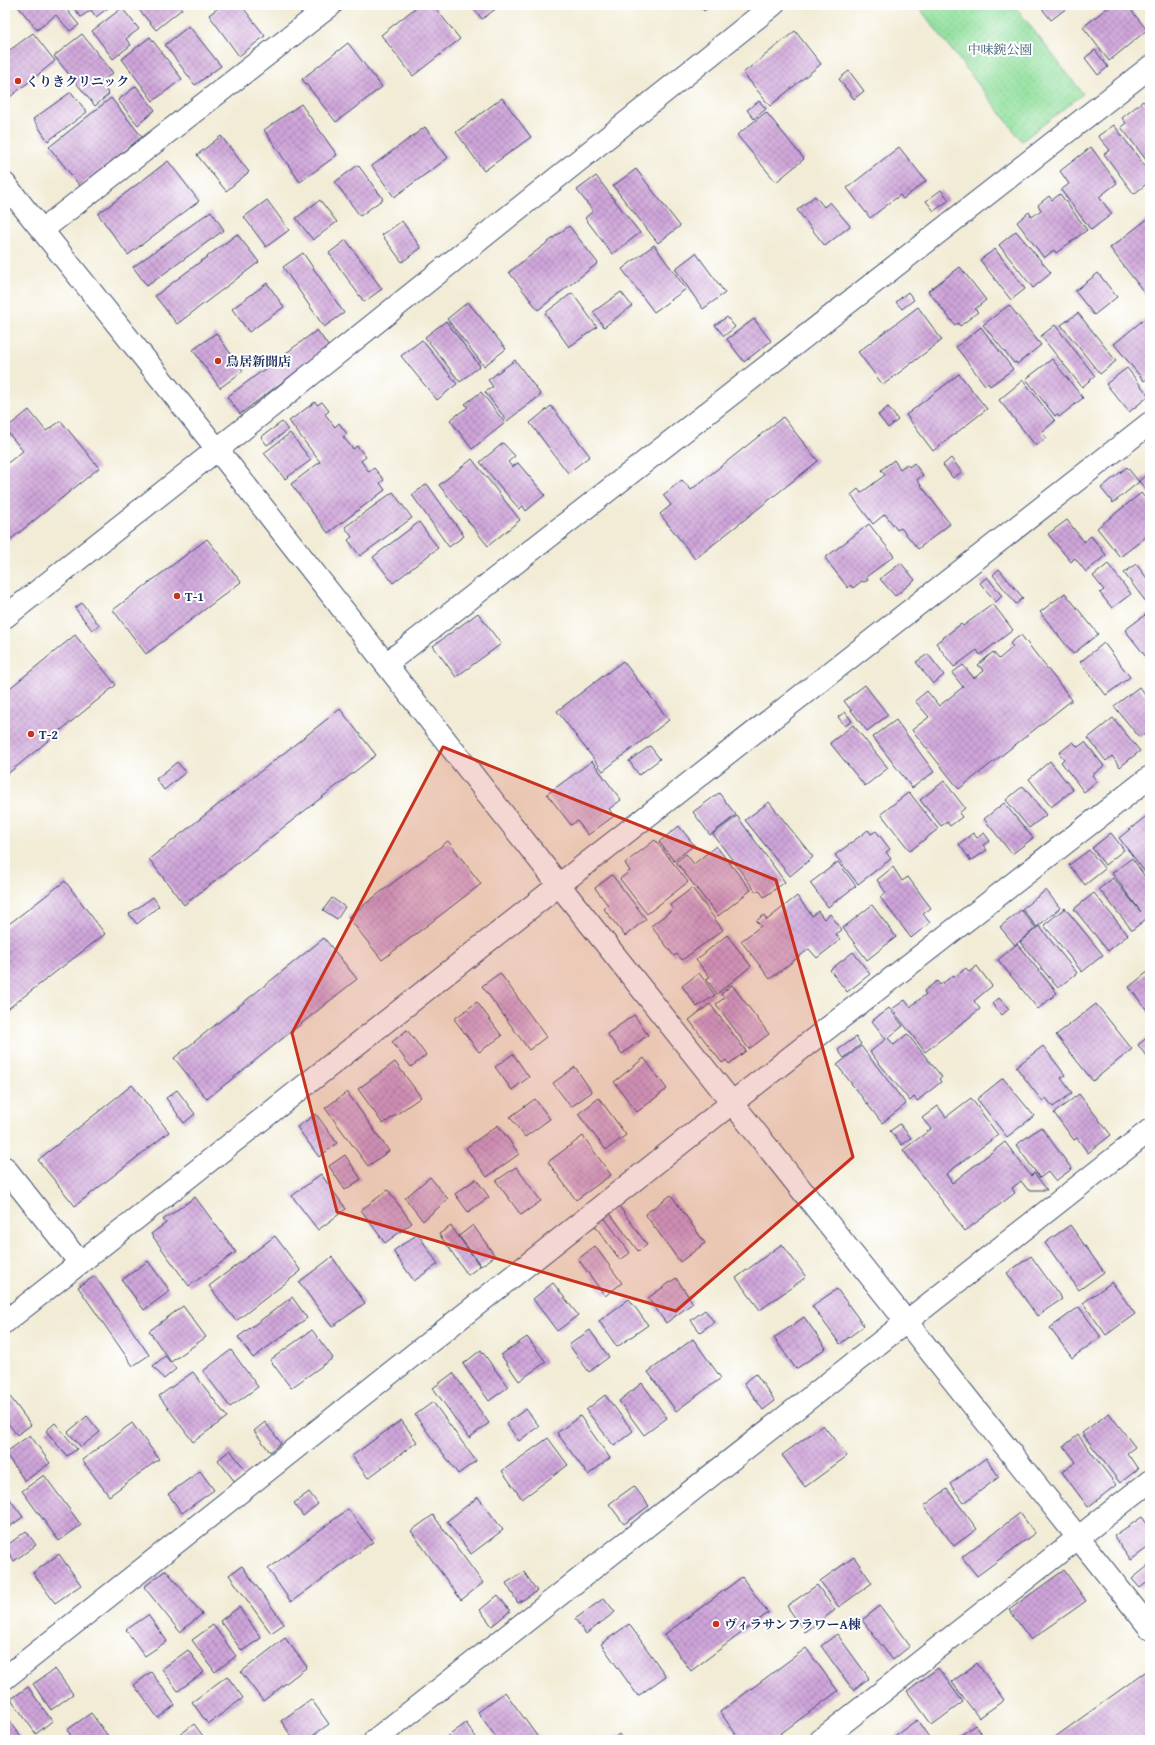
<svg xmlns="http://www.w3.org/2000/svg" width="1155" height="1745" font-family="'Gentium Book Plus','Noto Serif JP',serif">
<style>
.park{fill:url(#park-dots);stroke:#56887e}
.building{fill:url(#building-cross-hatch)}
.lines{fill:none;stroke-linecap:round;stroke-linejoin:round}
.minor-casing{stroke:#3b4b70;stroke-width:24}
.minor{stroke:#fff;stroke-width:22}
.marked{fill:#c8321e;fill-opacity:0.2;stroke:#c8321e;stroke-width:3;stroke-linejoin:round}
.poi-dot{fill:#c8321e;stroke:#fff;stroke-width:1.5}
.labels{text-anchor:middle;stroke-width:4;stroke-linejoin:round;paint-order:stroke}
.park-label{font-size:13px;fill:#395b6e;stroke:#fff}
.poi-label{font-size:13px;font-weight:bold;fill:#1b2f5e;stroke:#fff;text-anchor:start}
</style>
<defs>
<pattern id="park-dots" width="8" height="8" patternUnits="userSpaceOnUse"><rect width="8" height="8" fill="#92e09e"/><path d="M2 2h.1M6 6h.1" fill="none" stroke="#7dc08a" stroke-width="1.8" stroke-linecap="round"/></pattern>
<pattern id="building-cross-hatch" width="8" height="8" patternUnits="userSpaceOnUse"><rect width="8" height="8" fill="#cfa5d9"/><path d="M0 0l8 8M0 8l8-8" fill="none" stroke="#a787b3"/></pattern>
</defs>
<rect width="100%" height="100%" fill="#fff"/>
<filter id="ink" filterUnits="userSpaceOnUse"><feTurbulence type="fractalNoise" baseFrequency=".025" numOctaves="2"/><feDisplacementMap in="SourceGraphic" scale="8" xChannelSelector="R" yChannelSelector="G"/><feConvolveMatrix kernelMatrix="1 2 1 2 8 2 1 2 1" color-interpolation-filters="sRGB"/></filter>
<filter id="wash" filterUnits="userSpaceOnUse"><feTurbulence type="fractalNoise" baseFrequency=".012" numOctaves="4" result="noise"/><feDisplacementMap in="SourceGraphic" scale="16" xChannelSelector="R" yChannelSelector="G"/><feGaussianBlur stdDeviation="0.9" result="paint"/><feColorMatrix in="noise" values="0 0 0 0 0 0 0 0 0 0 0 0 0 0 0 0 0 1.4 0 .05"/><feComposite in="paint" operator="in"/></filter>
<g filter="url(#wash)">
<rect width="100%" height="100%" fill="#f2ecd6"/>
<path class="park" d="M917,5H1014L1083,94L1022,141Z"/>
<g id="blocks">
<path class="building" d="M17,5H63L79,25L70,31L56,15L37,30Z
M71,5H112L96,17L91,10L81,17Z
M135,5H180L182,9L156,30Z
M222,5H241L265,36L239,56L209,15Z
M419,5H433L460,39L413,76L381,35Z
M471,5H501L482,19Z
M699,5H712L704,11Z
M1039,5H1071L1051,20Z
M1111,5H1127L1147,30L1109,61L1083,27Z
M122,8L139,29L126,39L131,45L113,59L92,31Z
M189,26L221,66L195,85L165,45Z
M795,31L821,64L770,106L743,73Z
M33,33L55,61L5,101V43L10,50Z
M82,34L113,73L99,83L109,94L95,106L54,56Z
M150,37L182,79L153,101L122,59Z
M348,43L382,87L336,122L302,79Z
M1095,50L1108,67L1098,75L1085,58Z
M849,71L864,91L854,99L839,79Z
M136,86L155,110L138,125L118,100Z
M1150,90V100L1145,94Z
M71,92L87,112L48,141L33,119Z
M111,98L142,137L80,186L49,147Z
M502,98L531,137L484,171L456,132Z
M759,101L766,109L754,119L747,110Z
M1143,101L1150,110V159L1147,161L1121,127L1126,123L1122,118Z
M301,104L337,155L300,182L264,130Z
M766,112L804,159L776,182L737,135Z
M1114,125L1150,173V181L1134,194L1104,154L1110,150L1098,136Z
M425,127L448,158L394,197L372,166Z
M221,136L249,172L226,191L197,155Z
M899,147L926,181L903,199L900,195L870,218L847,188Z
M1091,147L1117,183L1099,197L1112,214L1091,230L1061,190L1069,184L1060,171Z
M168,161L199,201L128,255L98,214Z
M358,165L383,199L360,216L335,182Z
M636,169L680,226L658,243L613,186Z
M596,176L640,233L612,254L585,218L593,211L577,190Z
M941,190L949,200L934,211L926,201Z
M1060,194L1087,230L1056,253L1054,250L1044,258L1017,222L1029,212L1032,217L1041,210L1038,205L1049,196L1052,200Z
M815,196L824,207L830,202L850,226L825,246L797,210Z
M267,200L289,230L266,247L244,217Z
M320,200L337,222L313,240L296,218Z
M211,211L224,230L147,286L133,267Z
M1150,217V300L1110,248Z
M402,221L421,248L402,262L382,235Z
M569,226L598,263L538,310L509,272Z
M1016,231L1051,273L1033,288L999,245Z
M237,234L259,262L177,324L155,296Z
M346,240L382,289L364,302L329,253Z
M654,245L686,289L654,312L622,269Z
M995,249L1025,289L1011,300L980,260Z
M303,253L344,313L324,327L283,267Z
M696,253L725,293L703,309L675,269Z
M960,267L986,300L975,309L978,312L960,326L958,323L955,325L928,291Z
M1098,273L1117,297L1094,315L1075,291Z
M267,283L284,307L249,332L232,309Z
M621,292L632,306L604,327L593,312Z
M908,292L914,300L902,309L896,302Z
M572,293L597,327L569,347L545,313Z
M468,302L506,349L484,366L447,319Z
M1009,305L1041,345L1017,364L1016,362L1014,363L983,325Z
M918,307L942,340L883,385L858,352Z
M1078,313L1116,361L1100,374L1061,325Z
M1148,316L1150,319V376L1144,381L1114,344Z
M727,317L735,327L724,336L715,325Z
M754,319L771,341L744,362L727,339Z
M446,321L480,366L460,382L425,337Z
M1055,325L1095,376L1082,387L1041,336Z
M981,327L1013,369L990,386L988,383L985,385L956,347Z
M317,330L329,347L240,414L227,397Z
M216,333L243,371L220,388L193,350Z
M422,340L457,384L437,400L401,356Z
M1052,359L1083,398L1059,417L1057,414L1055,416L1026,379Z
M515,360L541,395L507,421L485,392L493,387L488,380Z
M1127,368L1149,396L1129,412L1106,384Z
M959,374L987,409L933,451L906,415Z
M1023,380L1055,421L1042,432L1046,438L1036,446L999,400Z
M481,392L505,423L472,449L450,420L468,407L465,404Z
M315,402L317,405L322,402L329,411L325,414L335,427L339,423L347,434L343,437L353,449L357,446L366,457L361,461L369,472L374,468L384,480L380,483L385,490L328,533L291,484L320,462L289,421Z
M551,406L590,456L568,473L530,423Z
M888,407L898,420L888,428L878,415Z
M29,410L46,431L61,421L99,468L5,544V465L23,451L5,429Z
M783,417L818,461L695,559L660,514L671,505L663,495L682,480L691,490Z
M282,422L288,430L267,445L261,437Z
M290,433L311,460L285,479L264,453Z
M503,443L515,456L508,462L512,467L518,463L545,495L526,511L523,506L519,509L480,462Z
M951,458L962,472L953,478L943,465Z
M472,459L520,520L488,546L439,485Z
M894,460L900,469L907,464L909,467L914,463L923,475L917,480L950,524L918,549L901,528L897,530L885,514L873,524L851,495L858,489L861,493L885,475L881,470Z
M1127,467L1139,482L1113,503L1101,488Z
M1150,472V495L1139,481Z
M427,484L464,536L449,547L412,495Z
M393,492L412,518L360,556L348,540L352,537L345,527Z
M1141,493L1150,504V534L1120,557L1097,528Z
M1067,520L1084,542L1091,536L1106,555L1086,572L1075,558L1071,562L1048,534Z
M419,522L438,548L393,583L373,557Z
M869,524L894,556L866,577L868,580L864,582L862,581L853,588L851,585L848,588L825,558Z
M207,539L241,582L146,654L113,610Z
M901,563L915,580L895,596L880,579Z
M1108,564L1131,594L1112,608L1100,593L1104,590L1093,576Z
M1136,564L1150,582V607L1124,573Z
M999,569L1023,598L1016,604L993,575Z
M987,577L1002,596L996,602L980,583Z
M1065,593L1098,634L1073,654L1040,612Z
M82,603L99,625L92,630L75,608Z
M993,604L1013,630L980,655L977,650L954,667L936,643L961,624L963,626Z
M1149,612L1150,613V662L1125,630Z
M478,613L501,644L456,677L433,646Z
M75,635L116,685L5,776V692Z
M1021,635L1072,700L959,789L912,730L929,717L915,701L927,691L939,706L963,687L952,673L963,665L974,678L984,671L978,665L993,652L999,659L1013,647L1010,643Z
M1104,643L1130,677L1106,695L1080,662Z
M928,654L944,675L933,684L916,662Z
M623,661L669,720L603,771L557,711Z
M865,685L888,715L867,731L844,701Z
M1139,687L1150,701L1149,739L1144,734L1139,737L1114,706Z
M340,709L376,755L184,905L149,859Z
M845,712L852,721L845,726L838,717Z
M1113,718L1140,751L1120,767L1112,756L1106,761L1088,738Z
M896,720L934,772L912,788L873,737Z
M853,725L888,768L865,786L830,743Z
M1073,742L1078,747L1085,742L1104,766L1092,775L1097,781L1084,792L1061,762L1064,759L1059,753Z
M650,746L660,759L639,775L629,761Z
M592,761L621,800L609,809L614,816L588,835L577,821L571,825L547,794Z
M1050,761L1073,790L1051,807L1029,779Z
M177,762L186,772L164,790L156,779Z
M944,781L965,808L959,813L962,817L950,826L947,822L941,826L920,800Z
M1023,786L1046,815L1029,828L1006,800Z
M909,792L938,829L910,851L881,814Z
M719,793L736,815L710,835L693,812Z
M769,802L813,857L790,876L745,820Z
M1004,803L1033,838L1012,854L984,819Z
M1150,813V875L1148,876L1119,838Z
M737,816L785,882L764,897L759,890L756,892L713,834Z
M679,826L694,845L674,861L659,842Z
M868,830L871,834L876,831L890,849L886,852L891,859L858,884L835,855Z
M973,833L977,838L984,833L990,841L983,845L987,850L971,861L959,844Z
M1111,833L1124,850L1105,865L1092,848Z
M655,840L688,882L647,914L620,879L630,871L625,863Z
M448,841L481,884L382,960L348,917Z
M716,846L751,890L718,916L676,862L686,854L694,864Z
M1089,850L1105,869L1085,885L1069,865Z
M1132,858L1150,884V925L1146,919L1132,930L1099,889L1113,878L1141,912L1112,873Z
M838,862L856,886L828,907L810,883Z
M893,867L902,881L908,877L931,908L923,914L930,923L911,938L880,897L886,893L877,880Z
M612,875L646,919L625,936L604,909L608,905L595,888Z
M65,881L105,934L5,1011V927Z
M692,888L723,930L682,960L677,954L674,956L651,926L673,909L670,905Z
M1046,890L1060,908L1037,927L1022,909Z
M1094,893L1128,935L1108,951L1074,909Z
M797,896L812,916L818,911L824,919L830,914L842,930L836,934L840,940L817,958L809,949L770,979L741,941L761,926L756,921L764,915L767,920Z
M153,897L159,906L137,924L129,914Z
M332,898L345,907L337,919L323,910Z
M872,905L896,937L867,960L843,928Z
M1065,908L1103,955L1082,972L1044,925Z
M1021,910L1036,928L1015,945L1000,927Z
M1039,926L1077,973L1058,988L1020,942Z
M727,935L751,966L717,994L706,979L710,977L696,960Z
M324,938L357,979L207,1099L174,1058Z
M1017,944L1057,993L1038,1009L998,960Z
M853,952L870,974L847,992L830,970Z
M977,966L992,986L974,1001L980,1009L925,1052L892,1009L905,1000L910,1007L926,994L924,991L937,981L940,985L954,975L955,977L966,968L969,972Z
M1150,970V1014L1129,987Z
M500,973L546,1037L529,1050L482,986Z
M699,973L715,995L697,1007L682,986Z
M732,985L769,1034L749,1049L716,1004L724,998L721,994Z
M999,998L1009,1009L1002,1015L992,1004Z
M477,1002L502,1036L479,1052L454,1019Z
M710,1004L746,1051L729,1064L726,1060L722,1063L689,1020Z
M1096,1004L1132,1049L1093,1081L1056,1035Z
M889,1008L903,1026L888,1038L894,1045L907,1034L942,1077L939,1079L941,1082L917,1101L914,1097L910,1101L870,1052L886,1039L872,1021Z
M634,1015L648,1035L622,1054L607,1034Z
M407,1030L426,1055L411,1067L392,1042Z
M1150,1035V1061L1138,1045Z
M856,1037L861,1044L844,1058L838,1050Z
M861,1046L906,1104L882,1123L837,1065Z
M1043,1046L1065,1075L1061,1078L1072,1093L1053,1107L1046,1098L1042,1101L1016,1067Z
M513,1054L529,1077L512,1090L495,1067Z
M644,1058L667,1089L637,1112L614,1082Z
M395,1062L421,1097L383,1124L358,1089Z
M575,1067L592,1092L571,1107L553,1083Z
M1003,1078L1034,1116L1007,1137L977,1099Z
M132,1085L169,1132L75,1206L38,1160Z
M177,1090L195,1114L184,1123L166,1098Z
M347,1092L389,1151L368,1166L325,1108Z
M1079,1094L1111,1135L1088,1153L1077,1138L1074,1140L1054,1113Z
M599,1098L626,1135L606,1150L578,1114Z
M971,1098L998,1135L946,1174L952,1183L1005,1142L1031,1176L1034,1173L1047,1190H1028L1021,1181L1012,1188L1015,1193L965,1231L903,1150L931,1129L922,1118L938,1106L946,1117Z
M535,1099L550,1119L525,1137L510,1117Z
M316,1114L337,1143L319,1157L297,1127Z
M900,1124L911,1138L902,1145L890,1131Z
M498,1125L519,1154L487,1177L466,1148Z
M1041,1127L1072,1169L1055,1181L1048,1172L1040,1178L1016,1145Z
M583,1136L611,1175L576,1200L548,1162Z
M345,1155L361,1179L345,1190L329,1166Z
M516,1167L541,1201L521,1215L496,1181Z
M321,1174L346,1209L318,1230L292,1196Z
M430,1177L448,1199L423,1221L405,1198Z
M476,1179L489,1197L468,1212L455,1194Z
M388,1190L412,1223L385,1243L361,1210Z
M671,1195L705,1243L680,1262L645,1214Z
M195,1197L236,1252L189,1286L151,1234L166,1223L163,1220Z
M619,1206L647,1245L638,1251L609,1212Z
M603,1216L630,1253L620,1260L593,1223Z
M473,1225L495,1256L481,1266L459,1236Z
M1070,1225L1104,1272L1079,1290L1045,1243Z
M451,1226L480,1266L468,1275L439,1234Z
M418,1234L438,1264L414,1281L393,1251Z
M275,1236L301,1271L236,1321L209,1286Z
M782,1244L806,1277L760,1310L736,1278Z
M595,1246L622,1283L605,1296L578,1259Z
M1031,1256L1062,1299L1037,1316L1007,1273Z
M332,1257L365,1303L332,1327L299,1282Z
M148,1261L170,1291L144,1310L122,1280Z
M95,1276L149,1355L133,1366L78,1287Z
M676,1278L693,1303L666,1323L648,1298Z
M1112,1282L1135,1314L1106,1335L1083,1303Z
M553,1283L578,1315L557,1331L533,1299Z
M837,1289L864,1326L840,1344L812,1306Z
M292,1297L307,1318L253,1358L238,1337Z
M629,1299L648,1325L617,1347L599,1321Z
M183,1306L206,1337L171,1362L149,1331Z
M1079,1307L1101,1337L1072,1358L1050,1328Z
M705,1310L714,1322L700,1332L691,1320Z
M804,1317L826,1348L796,1369L774,1338Z
M312,1330L333,1358L291,1388L270,1360Z
M590,1330L609,1357L589,1372L569,1345Z
M527,1337L546,1362L519,1381L501,1355Z
M693,1339L721,1378L676,1411L648,1372Z
M231,1350L258,1387L230,1407L203,1371Z
M481,1350L508,1387L489,1401L463,1364Z
M165,1356L176,1369L164,1379L153,1366Z
M193,1372L227,1417L193,1442L159,1396Z
M453,1373L489,1423L469,1438L433,1388Z
M756,1374L775,1401L763,1410L744,1383Z
M642,1383L667,1418L644,1435L619,1401Z
M5,1390L31,1425L17,1435L5,1419Z
M605,1395L633,1431L614,1446L586,1410Z
M433,1402L476,1461L458,1474L415,1415Z
M526,1409L539,1426L519,1441L506,1423Z
M1109,1413L1135,1447L1127,1453L1138,1469L1120,1483L1082,1433Z
M87,1416L100,1432L81,1447L68,1432Z
M580,1416L610,1458L588,1475L557,1433Z
M401,1420L417,1442L368,1478L352,1456Z
M265,1422L281,1443L270,1452L254,1431Z
M55,1423L77,1449L67,1456L46,1431Z
M132,1423L159,1459L109,1496L82,1460Z
M823,1425L847,1456L805,1487L782,1455Z
M30,1435L50,1463L25,1481L5,1453Z
M1078,1435L1116,1485L1088,1507L1062,1472L1076,1462L1064,1446Z
M548,1438L568,1465L522,1499L502,1471Z
M230,1450L247,1472L235,1482L218,1460Z
M986,1458L999,1477L964,1503L950,1484Z
M200,1471L214,1490L182,1513L168,1494Z
M44,1475L81,1525L59,1541L22,1491Z
M634,1486L649,1506L624,1524L609,1504Z
M947,1489L977,1529L954,1546L924,1506Z
M309,1492L318,1504L303,1516L294,1503Z
M478,1497L503,1530L471,1554L447,1521Z
M9,1498L23,1517L5,1530V1502Z
M348,1509L373,1542L291,1602L268,1569Z
M1020,1513L1035,1533L977,1576L962,1557Z
M433,1515L483,1583L461,1600L411,1531Z
M1142,1517L1150,1528V1546L1131,1560L1114,1536Z
M26,1531L36,1545L14,1561L5,1547Z
M59,1554L81,1585L55,1603L33,1573Z
M854,1557L872,1583L839,1607L820,1581Z
M242,1566L284,1624L271,1633L229,1575Z
M1148,1566L1150,1569V1580L1140,1588L1132,1579Z
M166,1570L202,1614L180,1632L144,1587Z
M1064,1570L1086,1601L1031,1640L1009,1610Z
M524,1572L537,1591L518,1603L506,1583Z
M742,1577L768,1613L691,1671L664,1635Z
M817,1585L835,1610L805,1632L787,1606Z
M498,1595L510,1611L492,1626L480,1610Z
M604,1598L615,1612L586,1634L575,1619Z
M880,1606L910,1646L893,1660L862,1620Z
M239,1607L261,1638L242,1651L220,1621Z
M148,1615L167,1641L145,1656L126,1630Z
M629,1624L666,1676L638,1696L601,1644Z
M213,1625L236,1656L215,1672L192,1640Z
M837,1634L869,1678L853,1690L821,1646Z
M285,1638L307,1667L263,1701L241,1672Z
M806,1648L838,1691L772,1740H740L720,1712Z
M188,1650L204,1672L178,1691L162,1669Z
M977,1663L1004,1700L979,1718L952,1682Z
M938,1668L963,1702L932,1725L907,1691Z
M55,1669L73,1694L51,1710L33,1684Z
M151,1672L175,1705L158,1718L134,1685Z
M1145,1672L1150,1678V1740H1051Z
M227,1676L243,1698L208,1724L192,1702Z
M28,1687L52,1721L36,1734L11,1699Z
M505,1692L540,1740H498L478,1712Z
M311,1699L329,1724L307,1740H294L281,1721Z
M91,1713L111,1740H74L67,1730Z
M5,1716L23,1740H5Z
M917,1720L931,1740H889Z
M466,1723L478,1740H443Z
M194,1724L206,1740H173Z
M975,1725L986,1740H954Z
M619,1734L623,1740H611Z"/>
</g>
</g>
<g filter="url(#ink)">
<use href="#blocks" fill-opacity="0" stroke="#3b4b70" stroke-width="1"/>
<g class="lines">
<defs>
<path id="minor" d="M5,184L217,449L559,885L1150,1628
M42,230L331,5
M5,617L238,433L773,5
M386,664L1150,67
M5,1168L80,1263
M5,1322L559,885L1150,423
M5,1678L733,1102L1150,777
M375,1740L1150,1130
M821,1740L1150,1481"/>
</defs>
<use href="#minor" class="minor-casing"/>
<use href="#minor" class="minor"/>
</g>
</g>
<path class="marked" d="M443,747L776,880L853,1157L676,1311L337,1212L292,1033Z"/>
<g class="poi-dot">
<circle cx="18" cy="81" r="4"/>
<circle cx="218" cy="361" r="4"/>
<circle cx="177" cy="596" r="4"/>
<circle cx="31" cy="734" r="4"/>
<circle cx="716" cy="1624" r="4"/>
</g>
<g class="labels">
<g class="park-label">
<text x="1000" y="54">中味鋺公園</text>
</g>
<g class="poi-label">
<text x="26" y="86">くりきクリニック</text>
<text x="226" y="366">鳥居新聞店</text>
<text x="185" y="601">T-1</text>
<text x="39" y="739">T-2</text>
<text x="724" y="1629">ヴィラサンフラワーA棟</text>
</g>
</g>
<rect width="1155" height="1745" fill="none" stroke="#fff" stroke-width="20"/>
</svg>
